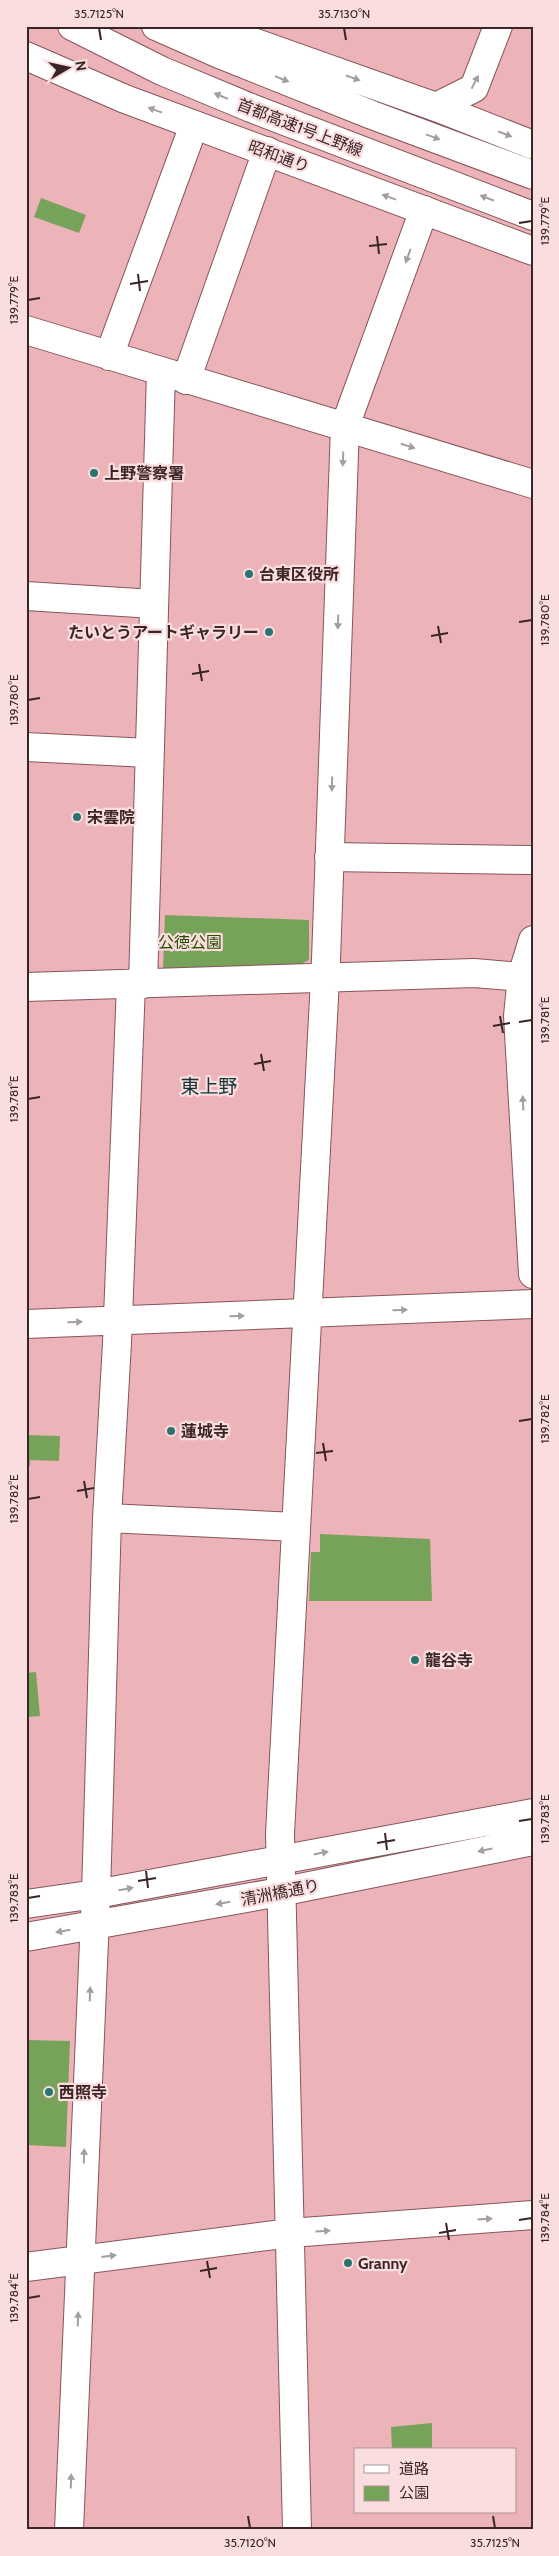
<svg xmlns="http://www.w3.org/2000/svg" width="559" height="2556" font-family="Cabin,'Noto Sans JP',sans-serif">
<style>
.green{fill:#77a259}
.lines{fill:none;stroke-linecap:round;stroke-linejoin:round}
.minor-casing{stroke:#86555a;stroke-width:30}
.highway-casing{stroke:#86555a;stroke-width:30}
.minor{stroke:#fff;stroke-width:28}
.highway{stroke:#fff;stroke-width:28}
.oneway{fill:#a69d9d}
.ticks{fill:none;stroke:#3a2526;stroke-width:2}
.poi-dot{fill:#297372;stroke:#fadddf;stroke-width:2}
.labels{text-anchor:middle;stroke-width:4.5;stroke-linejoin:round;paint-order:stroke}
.street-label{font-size:16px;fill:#3a2526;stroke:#fadddf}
.poi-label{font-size:16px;font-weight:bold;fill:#3a2526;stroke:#fadddf;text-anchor:start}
.park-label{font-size:16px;fill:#294e01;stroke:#fadddf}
.quarter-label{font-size:19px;fill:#103333;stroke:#fadddf}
.neatline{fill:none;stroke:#3a2526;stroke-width:2}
.ticks-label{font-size:12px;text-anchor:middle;fill:#3a2526}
</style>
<rect width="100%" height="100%" fill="#ecb4b8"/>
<path class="green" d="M41,198L86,215L79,233L34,217Z
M165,915L309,920V960L299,965L163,968Z
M26,1435L60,1436L59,1461L30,1460V1466H26Z
M320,1534L430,1539L432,1601H309L311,1552H320Z
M36,1672L40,1716L26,1717V1673Z
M26,2040L70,2041L66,2147L26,2145Z
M432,2423V2450H392L391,2427Z"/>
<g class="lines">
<defs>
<path id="minor" d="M436,107L474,88L498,26
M26,330L533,484
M109,356L194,125
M186,380L267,151
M26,596L154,604
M26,747L149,753
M329,857L533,860
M533,940L522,976L518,1016L533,1274
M143,984L161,372
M26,987L474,973L533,978
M26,1324L533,1304
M107,1518L296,1527
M26,1904L96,1894L533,1813
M26,1937L280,1892L533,1841
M26,2267L290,2233L533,2215
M69,2530L96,1894L107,1518L117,1343L131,984
M297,2530L280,1834L326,960L345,426L424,210"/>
<path id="highway" d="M72,26L162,71L251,108L533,216
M156,26L217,53L372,115L533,175
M208,26L436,107L533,145
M26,56L125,99L533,251"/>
</defs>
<use href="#minor" class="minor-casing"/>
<use href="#highway" class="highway-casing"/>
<use href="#minor" class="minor"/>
<use href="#highway" class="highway"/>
</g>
<defs><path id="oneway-solid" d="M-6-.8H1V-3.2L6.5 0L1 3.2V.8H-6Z" transform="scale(1.25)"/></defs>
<g class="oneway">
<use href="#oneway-solid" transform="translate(353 78) rotate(19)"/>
<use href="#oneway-solid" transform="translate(282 79) rotate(22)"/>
<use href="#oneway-solid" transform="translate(475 82) rotate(-63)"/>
<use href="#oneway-solid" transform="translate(221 96) rotate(-157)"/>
<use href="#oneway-solid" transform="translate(155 110) rotate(-160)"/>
<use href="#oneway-solid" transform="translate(505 134) rotate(21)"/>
<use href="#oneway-solid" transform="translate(433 137) rotate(20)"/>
<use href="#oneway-solid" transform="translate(389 197) rotate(-160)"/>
<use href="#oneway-solid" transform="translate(487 198) rotate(-159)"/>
<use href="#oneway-solid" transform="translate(408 256) rotate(110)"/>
<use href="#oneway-solid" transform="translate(408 446) rotate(17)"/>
<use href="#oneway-solid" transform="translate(343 459) rotate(92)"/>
<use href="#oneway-solid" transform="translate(338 622) rotate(92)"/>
<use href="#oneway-solid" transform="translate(332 784) rotate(92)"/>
<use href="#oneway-solid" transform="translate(523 1103) rotate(-93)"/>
<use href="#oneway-solid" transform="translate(400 1310) rotate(-2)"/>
<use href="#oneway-solid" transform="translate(237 1316) rotate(-2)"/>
<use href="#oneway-solid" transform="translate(75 1322) rotate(-2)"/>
<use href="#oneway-solid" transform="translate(485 1850) rotate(168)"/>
<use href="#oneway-solid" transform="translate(321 1853) rotate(-11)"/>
<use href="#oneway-solid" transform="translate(126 1889) rotate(-10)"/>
<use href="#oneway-solid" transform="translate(223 1903) rotate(170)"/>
<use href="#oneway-solid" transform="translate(63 1931) rotate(170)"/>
<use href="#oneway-solid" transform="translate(90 1994) rotate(-88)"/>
<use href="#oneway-solid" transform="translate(84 2156) rotate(-88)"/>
<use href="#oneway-solid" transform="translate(485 2219) rotate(-4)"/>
<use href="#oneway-solid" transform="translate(323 2231) rotate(-4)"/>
<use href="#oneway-solid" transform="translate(109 2256) rotate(-7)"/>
<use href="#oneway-solid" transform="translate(78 2319) rotate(-88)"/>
<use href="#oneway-solid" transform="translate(71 2481) rotate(-88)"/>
</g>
<path class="ticks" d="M99,28L101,40M344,28L346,40M519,223L532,221M377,236L379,254M369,246L387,244M138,274L140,291M130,284L148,281M28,300L40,298M519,622L532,620M438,626L441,643M431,636L448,633M199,664L202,681M192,674L209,671M28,700L40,698M500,1016L503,1033M519,1022L532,1020M493,1026L510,1023M261,1054L264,1071M254,1064L271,1061M28,1099L40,1097M519,1421L532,1419M323,1443L326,1461M316,1453L333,1451M84,1481L87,1498M77,1491L94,1488M28,1499L40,1497M519,1821L532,1819M385,1833L387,1850M377,1843L395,1840M146,1871L148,1888M138,1881L156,1878M28,1898L40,1896M519,2220L532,2218M446,2223L449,2240M439,2233L456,2230M207,2261L210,2278M200,2271L217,2268M28,2298L40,2296M248,2516L250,2528M493,2516L495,2528"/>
<g class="poi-dot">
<circle cx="94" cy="473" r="5"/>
<circle cx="249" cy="574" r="5"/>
<circle cx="269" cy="632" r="5"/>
<circle cx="77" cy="817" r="5"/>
<circle cx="171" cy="1431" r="5"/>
<circle cx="415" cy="1660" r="5"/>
<circle cx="49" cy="2092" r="5"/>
<circle cx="348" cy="2263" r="5"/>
</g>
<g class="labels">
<g class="street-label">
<text transform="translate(300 127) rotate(21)" y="6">首都高速1号上野線</text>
<text transform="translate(279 156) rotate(20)" y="6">昭和通り</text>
<text transform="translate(280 1892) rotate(-11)" y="6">清洲橋通り</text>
</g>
<g class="poi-label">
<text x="104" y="479">上野警察署</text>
<text x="259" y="580">台東区役所</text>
<text x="259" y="638" text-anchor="end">たいとうアートギャラリー</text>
<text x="87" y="823">宋雲院</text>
<text x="181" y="1437">蓮城寺</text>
<text x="425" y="1666">龍谷寺</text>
<text x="59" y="2098">西照寺</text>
<text x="358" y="2269">Granny</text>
</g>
<g class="park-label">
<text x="190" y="948">公徳公園</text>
</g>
<g class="quarter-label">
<text x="209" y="1093">東上野</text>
</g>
</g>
<rect width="559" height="2556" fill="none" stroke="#fadddf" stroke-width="55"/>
<rect x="354" y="2448" width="162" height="65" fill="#fadddf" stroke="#ad9395"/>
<rect x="364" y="2465" width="25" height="8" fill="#ffffff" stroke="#ad9395"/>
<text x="399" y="2474" font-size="15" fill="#3a2526">道路</text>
<rect x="364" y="2486" width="25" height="15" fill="#77a259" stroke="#ad9395"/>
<text x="399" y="2498" font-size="15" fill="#3a2526">公園</text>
<g transform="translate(68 68) rotate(81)" stroke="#fadddf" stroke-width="4" paint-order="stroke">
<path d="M0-4L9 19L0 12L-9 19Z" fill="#3a2526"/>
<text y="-8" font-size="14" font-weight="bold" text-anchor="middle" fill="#3a2526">N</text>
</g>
<rect x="28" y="28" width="504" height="2500" class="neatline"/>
<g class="ticks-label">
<text x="99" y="18">35.7125°N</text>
<text x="344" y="18">35.7130°N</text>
<text transform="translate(545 221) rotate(-90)" y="4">139.779°E</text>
<text transform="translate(14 300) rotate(-90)" y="4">139.779°E</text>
<text transform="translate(545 620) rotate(-90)" y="4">139.780°E</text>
<text transform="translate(14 700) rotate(-90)" y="4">139.780°E</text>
<text transform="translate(545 1020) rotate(-90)" y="4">139.781°E</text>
<text transform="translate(14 1099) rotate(-90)" y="4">139.781°E</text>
<text transform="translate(545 1419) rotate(-90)" y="4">139.782°E</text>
<text transform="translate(14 1499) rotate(-90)" y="4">139.782°E</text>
<text transform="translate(545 1819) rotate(-90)" y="4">139.783°E</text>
<text transform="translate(14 1898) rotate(-90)" y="4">139.783°E</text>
<text transform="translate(545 2218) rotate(-90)" y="4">139.784°E</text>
<text transform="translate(14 2298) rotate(-90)" y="4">139.784°E</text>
<text x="250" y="2547">35.7120°N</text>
<text x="495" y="2547">35.7125°N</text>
</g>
</svg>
